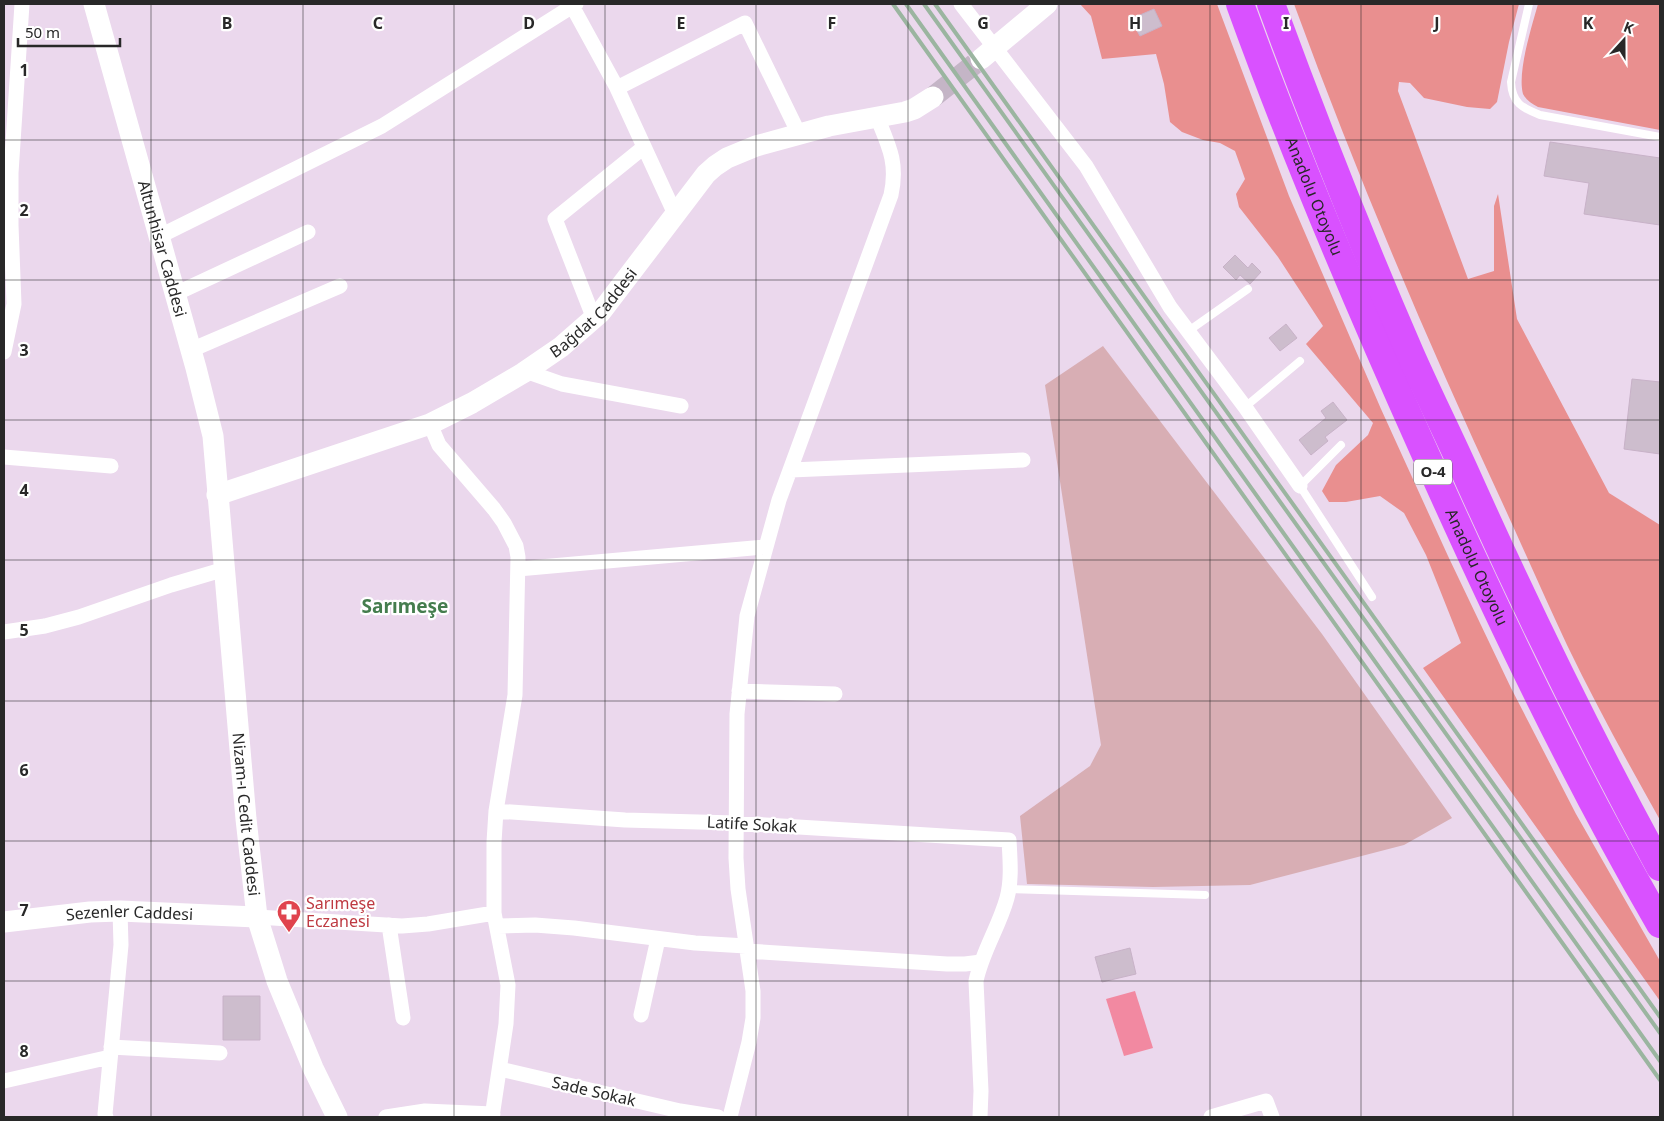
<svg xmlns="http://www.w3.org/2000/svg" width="1664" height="1121" font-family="'Noto Sans',sans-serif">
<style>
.green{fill:#e98f8f}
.cemetery{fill:#d8aeb4}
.pitch{fill:#f289a1}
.building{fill:#cdbdcd;stroke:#c8b2c8}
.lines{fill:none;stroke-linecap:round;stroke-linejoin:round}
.secondary-tunnel{stroke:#c4b5c6;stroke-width:21;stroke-dasharray:21 11;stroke-linecap:butt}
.lane{stroke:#fff;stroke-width:8}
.street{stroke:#fff;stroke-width:15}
.secondary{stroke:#fff;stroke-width:21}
.highway{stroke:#d951ff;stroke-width:28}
.rail{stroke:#9bb5a0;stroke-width:4}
.grid{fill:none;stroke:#282828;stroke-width:1;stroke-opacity:0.55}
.labels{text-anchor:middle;stroke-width:4.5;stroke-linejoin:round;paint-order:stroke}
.shield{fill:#fff;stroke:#686868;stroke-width:1}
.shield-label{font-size:15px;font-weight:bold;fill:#282828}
.street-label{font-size:16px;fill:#282828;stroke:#fff}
.health-label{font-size:16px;fill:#be3a42;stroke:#fff;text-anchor:start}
.quarter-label{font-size:19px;font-weight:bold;fill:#457d4e;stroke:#fff}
.grid-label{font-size:16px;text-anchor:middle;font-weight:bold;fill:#282828;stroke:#fff;stroke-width:4.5;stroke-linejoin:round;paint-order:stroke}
</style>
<rect width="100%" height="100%" fill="#ebd8ed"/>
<path class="green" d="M1080,4H1217L1289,196L1381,409L1448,556L1511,688L1576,814L1660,961V1001L1423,668L1461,643L1426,555L1404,513L1380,496L1346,502H1329L1322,491L1336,465L1368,435L1373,423L1306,344L1323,326L1278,257L1239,207L1236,194L1245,179L1235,151L1220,143L1203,140L1182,132L1170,122L1164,84L1156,54L1102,59L1091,16Z
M1294,4H1519L1509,42L1497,102L1490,109L1467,107L1424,98L1410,83L1399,82L1398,91L1468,279L1494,271V206L1498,194L1517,319L1609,493L1660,525V820C1628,763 1596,705 1567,645C1545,598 1524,550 1502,502C1426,339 1356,173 1294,4Z
M1538,4H1660V130L1538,107C1532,104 1526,100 1523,94C1517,72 1532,26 1538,4Z"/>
<path class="cemetery" d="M1103,346L1322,634L1452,818L1404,845L1250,885L1153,887L1027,884L1020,816L1090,766L1101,745L1045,385Z"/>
<path class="pitch" d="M1135,991L1153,1048L1124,1056L1106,999Z"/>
<path class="building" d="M1154,9L1162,26L1140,36L1133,24L1135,23L1133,18Z
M1550,142L1660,158V225L1584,214L1589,183L1544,176Z
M1235,255L1248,268L1252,263L1261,272L1250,284L1240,275L1236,280L1223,267Z
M1286,324L1297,338L1280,351L1269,338Z
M1632,379L1660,382V454L1624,449Z
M1333,402L1347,420L1325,437L1328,441L1311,455L1299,440L1326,418L1321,411Z
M1130,948L1136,974L1102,982L1095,957Z
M223,996H260V1040H223Z"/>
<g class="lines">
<path class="secondary-tunnel" d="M933,97L981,59"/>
<path class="lane" d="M1529,4L1511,82C1512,103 1522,108 1540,115L1660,137
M1187,332L1248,289
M1245,407L1300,361
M1341,445L1300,486L1372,597
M1009,889L1205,895"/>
<path class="street" d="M571,4L617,88L675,214
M961,4L1086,166L1170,307L1245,407L1300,486
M617,88L745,23L799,134
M160,236L382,126L576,4
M175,294L308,232
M594,319L555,219L644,147
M191,350L340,286
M4,352L14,304L11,225V173L22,4
M525,371L562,384L681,406
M430,424L439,445L494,509L504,523L516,546L518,557L515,695L496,811L494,842V913L508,985L506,1024L492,1117
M4,457L111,466
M791,470L1023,460
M518,569L765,547
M4,632L45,626L79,617L171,585L225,569
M739,691L835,694
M496,811L625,820L735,823L1009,840C1010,859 1012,880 1007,898C999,927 982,952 976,981L981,1091L980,1117
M257,917L402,926L428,924L494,913
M389,925L403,1018
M497,926L535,925L574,928L695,943L746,946
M747,951L947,964H965L981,962
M641,1015L658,939
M111,1047L220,1053
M500,1069L680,1111L718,1117
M4,1081L110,1057
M106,1117L105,1114L121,945L120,911
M386,1117L425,1111L493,1114
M730,1117L749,1042L753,1018V991L738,889L736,858L737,714L747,616L779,500L891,195C898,163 889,146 877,117
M1211,1117L1266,1101L1272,1117"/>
<g class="secondary">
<path id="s1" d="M94,4L196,368L213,436L246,819L257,917L277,981L313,1068L337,1117"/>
<path d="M981,59L1047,4"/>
<path id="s2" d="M217,495L430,424L472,403L523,373L561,347L601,312L706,174L715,166L727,158L756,146L829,126L905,112L914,109L933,97"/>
<path id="s3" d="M4,922L90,912L120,911L257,917"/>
</g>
<g class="highway">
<path id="s4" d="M1240,4C1295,156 1358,304 1424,451C1496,612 1572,772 1660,924"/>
<path d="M1271,4C1314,121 1360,238 1410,353C1428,394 1448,434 1466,474C1526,608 1590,739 1660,867"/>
</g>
<path class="rail" d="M893,4L1660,1080
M906,4L1660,1061
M924,4L1660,1033
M935,4L1660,1017"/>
</g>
<path class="grid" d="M151,4V1117M303,4V1117M454,4V1117M605,4V1117M756,4V1117M908,4V1117M1059,4V1117M1210,4V1117M1361,4V1117M1513,4V1117M4,140H1660M4,280H1660M4,420H1660M4,560H1660M4,701H1660M4,841H1660M4,981H1660"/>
<defs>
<symbol id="pharmacy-pin" viewBox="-11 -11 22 30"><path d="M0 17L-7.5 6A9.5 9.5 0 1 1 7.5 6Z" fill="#e0444e" stroke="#fff"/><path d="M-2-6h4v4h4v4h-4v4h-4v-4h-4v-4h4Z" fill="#fff"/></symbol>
</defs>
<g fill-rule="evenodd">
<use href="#pharmacy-pin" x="275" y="898" width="28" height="38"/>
</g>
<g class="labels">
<rect class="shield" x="1414" y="459.5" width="38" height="25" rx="4"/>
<g class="shield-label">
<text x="1433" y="477">O-4</text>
</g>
<g class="street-label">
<text dy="6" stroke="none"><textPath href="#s4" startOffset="206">Anadolu Otoyolu</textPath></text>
<text dy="6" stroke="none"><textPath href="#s1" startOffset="254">Altunhisar Caddesi</textPath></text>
<text dy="6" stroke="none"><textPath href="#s2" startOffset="424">Bağdat Caddesi</textPath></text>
<text dy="6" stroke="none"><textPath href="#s4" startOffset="611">Anadolu Otoyolu</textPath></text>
<text dy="6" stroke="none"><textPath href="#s1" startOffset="828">Nizam-ı Cedit Caddesi</textPath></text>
<text transform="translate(752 824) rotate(3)" y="6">Latife Sokak</text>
<text dy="6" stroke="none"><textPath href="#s3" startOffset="126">Sezenler Caddesi</textPath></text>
<text transform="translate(594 1091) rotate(13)" y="6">Sade Sokak</text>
</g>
<g class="health-label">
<text x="306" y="909">Sarımeşe<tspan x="306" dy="18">Eczanesi</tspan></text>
</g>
<g class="quarter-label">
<text x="405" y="613">Sarımeşe</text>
</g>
</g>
<g class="grid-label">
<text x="227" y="29">B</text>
<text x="378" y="29">C</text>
<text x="529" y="29">D</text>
<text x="681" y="29">E</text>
<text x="832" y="29">F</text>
<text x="983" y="29">G</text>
<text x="1135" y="29">H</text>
<text x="1286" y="29">I</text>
<text x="1437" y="29">J</text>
<text x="1588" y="29">K</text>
<text x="24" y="76">1</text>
<text x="24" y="216">2</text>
<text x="24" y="356">3</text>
<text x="24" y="496">4</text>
<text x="24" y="636">5</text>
<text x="24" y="776">6</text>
<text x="24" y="916">7</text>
<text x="24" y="1057">8</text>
</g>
<rect width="1664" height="1121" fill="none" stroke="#282828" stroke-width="10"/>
<g transform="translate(1624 40) rotate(21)" stroke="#ffffff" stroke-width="4" paint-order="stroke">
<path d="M0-4L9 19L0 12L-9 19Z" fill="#282828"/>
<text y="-8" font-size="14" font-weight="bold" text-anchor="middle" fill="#282828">K</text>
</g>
<path d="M18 38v8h102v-8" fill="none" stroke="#282828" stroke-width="2.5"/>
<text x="25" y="38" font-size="15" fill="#282828" stroke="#ffffff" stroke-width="4" paint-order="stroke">50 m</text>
</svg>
